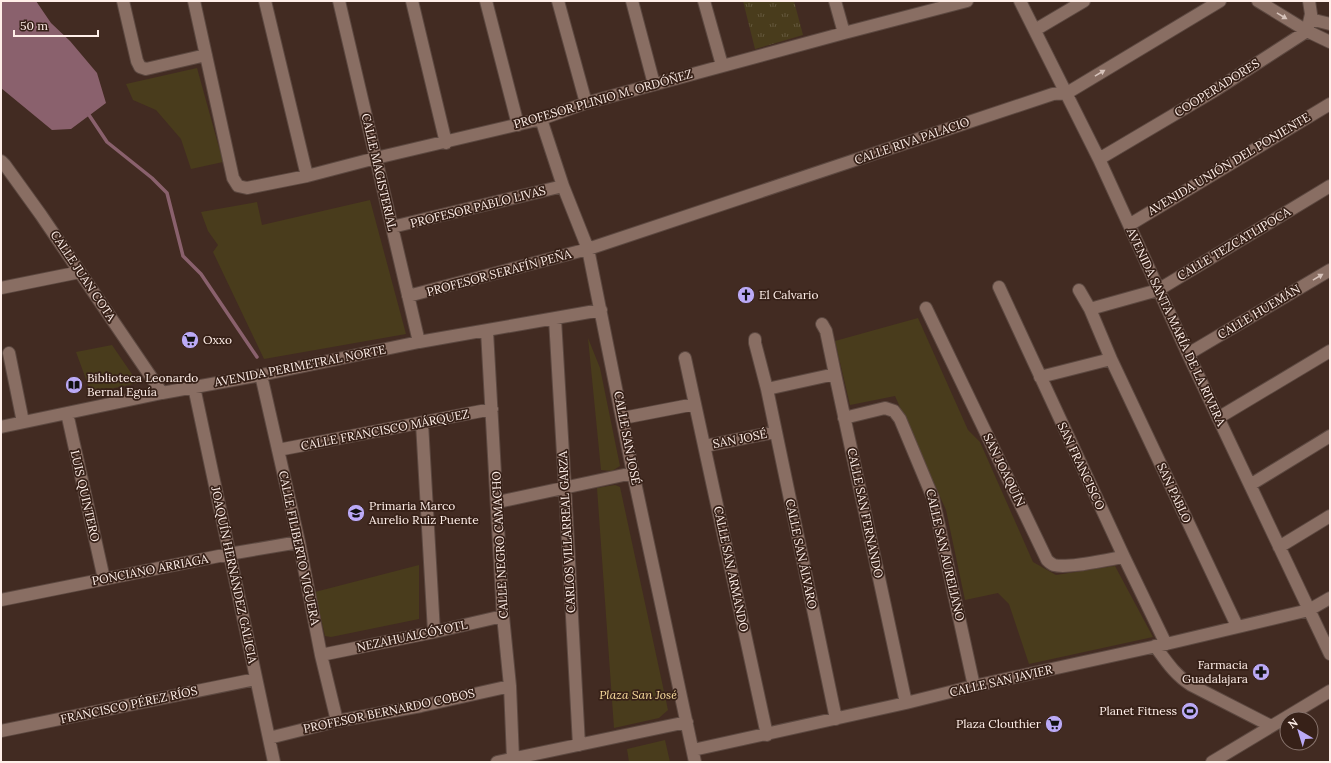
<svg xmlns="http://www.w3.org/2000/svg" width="1331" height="763" font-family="Lora,serif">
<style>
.grass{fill:url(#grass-tufts)}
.park{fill:#493c1c}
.water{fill:#8a616d}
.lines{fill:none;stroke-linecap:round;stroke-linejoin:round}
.stream{stroke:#8a616d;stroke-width:3.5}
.minor-casing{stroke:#5c4840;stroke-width:14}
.minor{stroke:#896e63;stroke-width:12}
.oneway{fill:#d6c2ba}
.labels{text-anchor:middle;stroke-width:3.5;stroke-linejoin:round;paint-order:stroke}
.street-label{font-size:12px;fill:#ffefe9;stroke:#372118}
.poi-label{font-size:12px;fill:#ffefe9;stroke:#372118;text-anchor:start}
.park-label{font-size:12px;font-style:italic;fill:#fadd9e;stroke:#372118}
</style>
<defs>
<pattern id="grass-tufts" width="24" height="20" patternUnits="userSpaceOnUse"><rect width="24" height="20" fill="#493c1c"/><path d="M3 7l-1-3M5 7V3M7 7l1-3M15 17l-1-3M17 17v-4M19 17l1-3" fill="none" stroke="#64583d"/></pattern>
</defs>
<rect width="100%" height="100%" fill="#422b22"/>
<path class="grass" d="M743,1H794L803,35L755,49Z"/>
<path class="park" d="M197,68L223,162L191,169L181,139L156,110L133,100L126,84Z
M370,200L406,334L264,359L213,252L218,245L208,231L201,212L257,202L262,225Z
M918,318L968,430L980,442L1033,562L1056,575L1115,566L1153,637L1029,664L1009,604L998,593L965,600L946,510L895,396L850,405L835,341Z
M588,338L600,368L620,466L612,471L601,470Z
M112,345L138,383L91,393L76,352Z
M615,485L620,487L668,710L659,718L614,728L597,488Z
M419,565V619L331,637L325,636L315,592Z
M665,740L670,762H629L627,749Z"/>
<path class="water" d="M1,1H36L51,23L70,41L97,73L106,103L71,129L52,130L1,88Z"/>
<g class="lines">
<path class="stream" d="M87,112L107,142L152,178L167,193L183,256L201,274L257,357"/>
<defs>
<path id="minor" d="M123,1L137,61L140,67L146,69L206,55
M194,1L233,178L238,186L247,188L307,176L376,158L541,119L586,103L844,33L967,1
M265,1L307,176
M339,1L419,342
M412,1L446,143
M486,1L518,125
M558,1L586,103
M632,1L654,84
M704,1L722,65
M835,1L844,33
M1020,1L1099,159L1188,354L1330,654
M1258,1L1307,31L1330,42
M1310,19L1330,24
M1035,30L1084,1
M541,119L563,186L588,249L633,473L695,762
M1099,159L1214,91L1307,31L1311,14L1309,1
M1,161L5,165L41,215L162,393
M1129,225L1330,104
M392,227L563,186
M999,287L1124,557L1166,644
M1,288L80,272
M1079,290L1090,309L1111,359L1237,626
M408,296L588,249L1053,94L1067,93L1220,1
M926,308L1047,560C1049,562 1051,564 1054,565C1068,569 1108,559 1124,557
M1090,309L1158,290L1330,186
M555,319L565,488L579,745
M822,324L826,331L835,374L906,703
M487,331L503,616L510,686L513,759
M755,339V343L767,389L836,719
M9,353L23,422
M1188,354L1330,270
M685,358L767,735
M261,375L299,542L321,655L337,721
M1040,377L1111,359
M194,387L274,762
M767,389L835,374
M67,413L104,579
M623,418L695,404
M844,418L885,408L894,411L900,419L933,498L974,686
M1218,418L1330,351
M422,423L434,632
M1,427L162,393L261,375L419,342L601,310
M705,446L775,432
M278,450L492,409
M1250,485L1330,436
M498,502L633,473
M1279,547L1330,516
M1,600L229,554L299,542
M1155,646C1166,661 1175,675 1191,685L1271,726
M321,655L434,632L503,616
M1,731L256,679
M269,738L337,721L421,706L510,686
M693,750L906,703L974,686L1166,644L1309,610L1330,598
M497,762L687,722
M1212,762L1330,691"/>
</defs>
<use href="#minor" class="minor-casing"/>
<use href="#minor" class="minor"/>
</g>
<defs><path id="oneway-solid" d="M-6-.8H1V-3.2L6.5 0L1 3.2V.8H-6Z"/></defs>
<g class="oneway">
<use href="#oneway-solid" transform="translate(1282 16) rotate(31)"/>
<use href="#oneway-solid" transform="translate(1100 73) rotate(-31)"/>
<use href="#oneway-solid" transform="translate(1318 277) rotate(-31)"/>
</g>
<defs>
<symbol id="church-disc" viewBox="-11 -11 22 22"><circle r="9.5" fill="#bbaaf6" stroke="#372118"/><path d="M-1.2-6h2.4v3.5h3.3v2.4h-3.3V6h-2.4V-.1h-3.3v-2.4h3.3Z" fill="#111"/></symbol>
<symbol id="supermarket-disc" viewBox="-11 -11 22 22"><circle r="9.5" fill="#bbaaf6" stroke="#372118"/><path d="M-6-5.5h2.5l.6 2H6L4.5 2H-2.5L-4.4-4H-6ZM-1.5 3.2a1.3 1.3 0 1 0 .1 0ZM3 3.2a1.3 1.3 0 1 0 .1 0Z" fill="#111"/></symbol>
<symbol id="library-disc" viewBox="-11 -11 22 22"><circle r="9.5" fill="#bbaaf6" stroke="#372118"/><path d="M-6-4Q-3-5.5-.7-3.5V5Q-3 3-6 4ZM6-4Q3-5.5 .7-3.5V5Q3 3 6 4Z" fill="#111"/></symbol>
<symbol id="school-disc" viewBox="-11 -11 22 22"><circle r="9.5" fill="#bbaaf6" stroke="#372118"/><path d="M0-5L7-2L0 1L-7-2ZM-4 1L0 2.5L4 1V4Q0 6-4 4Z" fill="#111"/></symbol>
<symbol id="pharmacy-disc" viewBox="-11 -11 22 22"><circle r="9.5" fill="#bbaaf6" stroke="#372118"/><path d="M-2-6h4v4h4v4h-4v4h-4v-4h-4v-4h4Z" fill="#111"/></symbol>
<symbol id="stadium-disc" viewBox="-11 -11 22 22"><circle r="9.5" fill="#bbaaf6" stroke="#372118"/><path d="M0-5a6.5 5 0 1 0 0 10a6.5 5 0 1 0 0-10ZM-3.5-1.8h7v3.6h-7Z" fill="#111"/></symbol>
</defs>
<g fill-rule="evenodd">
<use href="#church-disc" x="736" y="285" width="20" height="20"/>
<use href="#supermarket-disc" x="180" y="330" width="20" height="20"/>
<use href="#library-disc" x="64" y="375" width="20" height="20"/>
<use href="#school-disc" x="346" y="503" width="20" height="20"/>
<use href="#pharmacy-disc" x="1251" y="662" width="20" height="20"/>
<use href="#stadium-disc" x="1180" y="701" width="20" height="20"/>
<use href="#supermarket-disc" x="1044" y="714" width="20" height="20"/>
</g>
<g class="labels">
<g class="street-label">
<text transform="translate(1217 88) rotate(-32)" y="4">COOPERADORES</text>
<text transform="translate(603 99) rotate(-16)" y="4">PROFESOR PLINIO M. ORDÓÑEZ</text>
<text transform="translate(912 141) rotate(-19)" y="4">CALLE RIVA PALACIO</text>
<text transform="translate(1229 164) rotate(-31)" y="4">AVENIDA UNIÓN DEL PONIENTE</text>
<text transform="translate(379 172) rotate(77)" y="4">CALLE MAGISTERIAL</text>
<text transform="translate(478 207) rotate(-14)" y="4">PROFESOR PABLO LIVAS</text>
<text transform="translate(1234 244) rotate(-31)" y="4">CALLE TEZCATLIPOCA</text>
<text transform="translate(499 273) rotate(-15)" y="4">PROFESOR SERAFÍN PEÑA</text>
<text transform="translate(83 276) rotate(56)" y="4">CALLE JUAN COTA</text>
<text transform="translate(1259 312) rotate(-31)" y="4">CALLE HUEMÁN</text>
<text transform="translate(1176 327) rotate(65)" y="4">AVENIDA SANTA MARÍA DE LA RIVERA</text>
<text transform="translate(300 366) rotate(-11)" y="4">AVENIDA PERIMETRAL NORTE</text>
<text transform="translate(385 430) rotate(-11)" y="4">CALLE FRANCISCO MÁRQUEZ</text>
<text transform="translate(627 438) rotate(79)" y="4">CALLE SAN JOSÉ</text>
<text transform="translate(740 439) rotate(-11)" y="4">SAN JOSÉ</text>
<text transform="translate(1081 466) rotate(65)" y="4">SAN FRANCISCO</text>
<text transform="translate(1004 470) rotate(64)" y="4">SAN JOAQUÍN</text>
<text transform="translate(1174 493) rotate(65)" y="4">SAN PABLO</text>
<text transform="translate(85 496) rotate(77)" y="4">LUIS QUINTERO</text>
<text transform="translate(865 513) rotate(78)" y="4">CALLE SAN FERNANDO</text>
<text transform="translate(567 532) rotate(-93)" y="4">CARLOS VILLARREAL GARZA</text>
<text transform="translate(500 545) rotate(-93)" y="4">CALLE NEGRO CAMACHO</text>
<text transform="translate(299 548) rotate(78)" y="4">CALLE FILIBERTO VIGUERA</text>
<text transform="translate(801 554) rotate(78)" y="4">CALLE SAN ÁLVARO</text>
<text transform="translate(945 555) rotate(77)" y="4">CALLE SAN AURELIANO</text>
<text transform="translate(731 569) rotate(78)" y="4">CALLE SAN ARMANDO</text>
<text transform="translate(150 570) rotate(-11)" y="4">PONCIANO ARRIAGA</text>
<text transform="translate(234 575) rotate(78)" y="4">JOAQUÍN HERNÁNDEZ GALICIA</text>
<text transform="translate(412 636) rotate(-12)" y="4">NEZAHUALCÓYOTL</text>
<text transform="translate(1001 681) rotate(-13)" y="4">CALLE SAN JAVIER</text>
<text transform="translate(129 705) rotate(-12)" y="4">FRANCISCO PÉREZ RÍOS</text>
<text transform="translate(389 711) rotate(-12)" y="4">PROFESOR BERNARDO COBOS</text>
</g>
<g class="poi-label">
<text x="759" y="299">El Calvario</text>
<text x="203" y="344">Oxxo</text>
<text x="87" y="382">Biblioteca Leonardo<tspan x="87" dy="14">Bernal Eguía</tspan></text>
<text x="369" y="510">Primaria Marco<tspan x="369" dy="14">Aurelio Ruiz Puente</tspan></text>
<text x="1248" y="669" text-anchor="end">Farmacia<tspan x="1248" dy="14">Guadalajara</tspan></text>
<text x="1177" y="715" text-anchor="end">Planet Fitness</text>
<text x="1041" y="728" text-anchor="end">Plaza Clouthier</text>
</g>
<g class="park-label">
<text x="638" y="699">Plaza San José</text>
</g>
</g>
<rect width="1331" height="763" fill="none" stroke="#ffefe9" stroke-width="4"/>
<g transform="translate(1299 731) rotate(322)"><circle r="19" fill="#372118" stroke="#87736c"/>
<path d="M0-3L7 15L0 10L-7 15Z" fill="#bbaaf6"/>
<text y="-6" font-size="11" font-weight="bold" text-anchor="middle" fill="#ffefe9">N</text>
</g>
<path d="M14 30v6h84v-6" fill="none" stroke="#ffefe9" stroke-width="2"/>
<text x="20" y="30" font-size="12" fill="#ffefe9" stroke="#372118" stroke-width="3" paint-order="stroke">50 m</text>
</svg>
